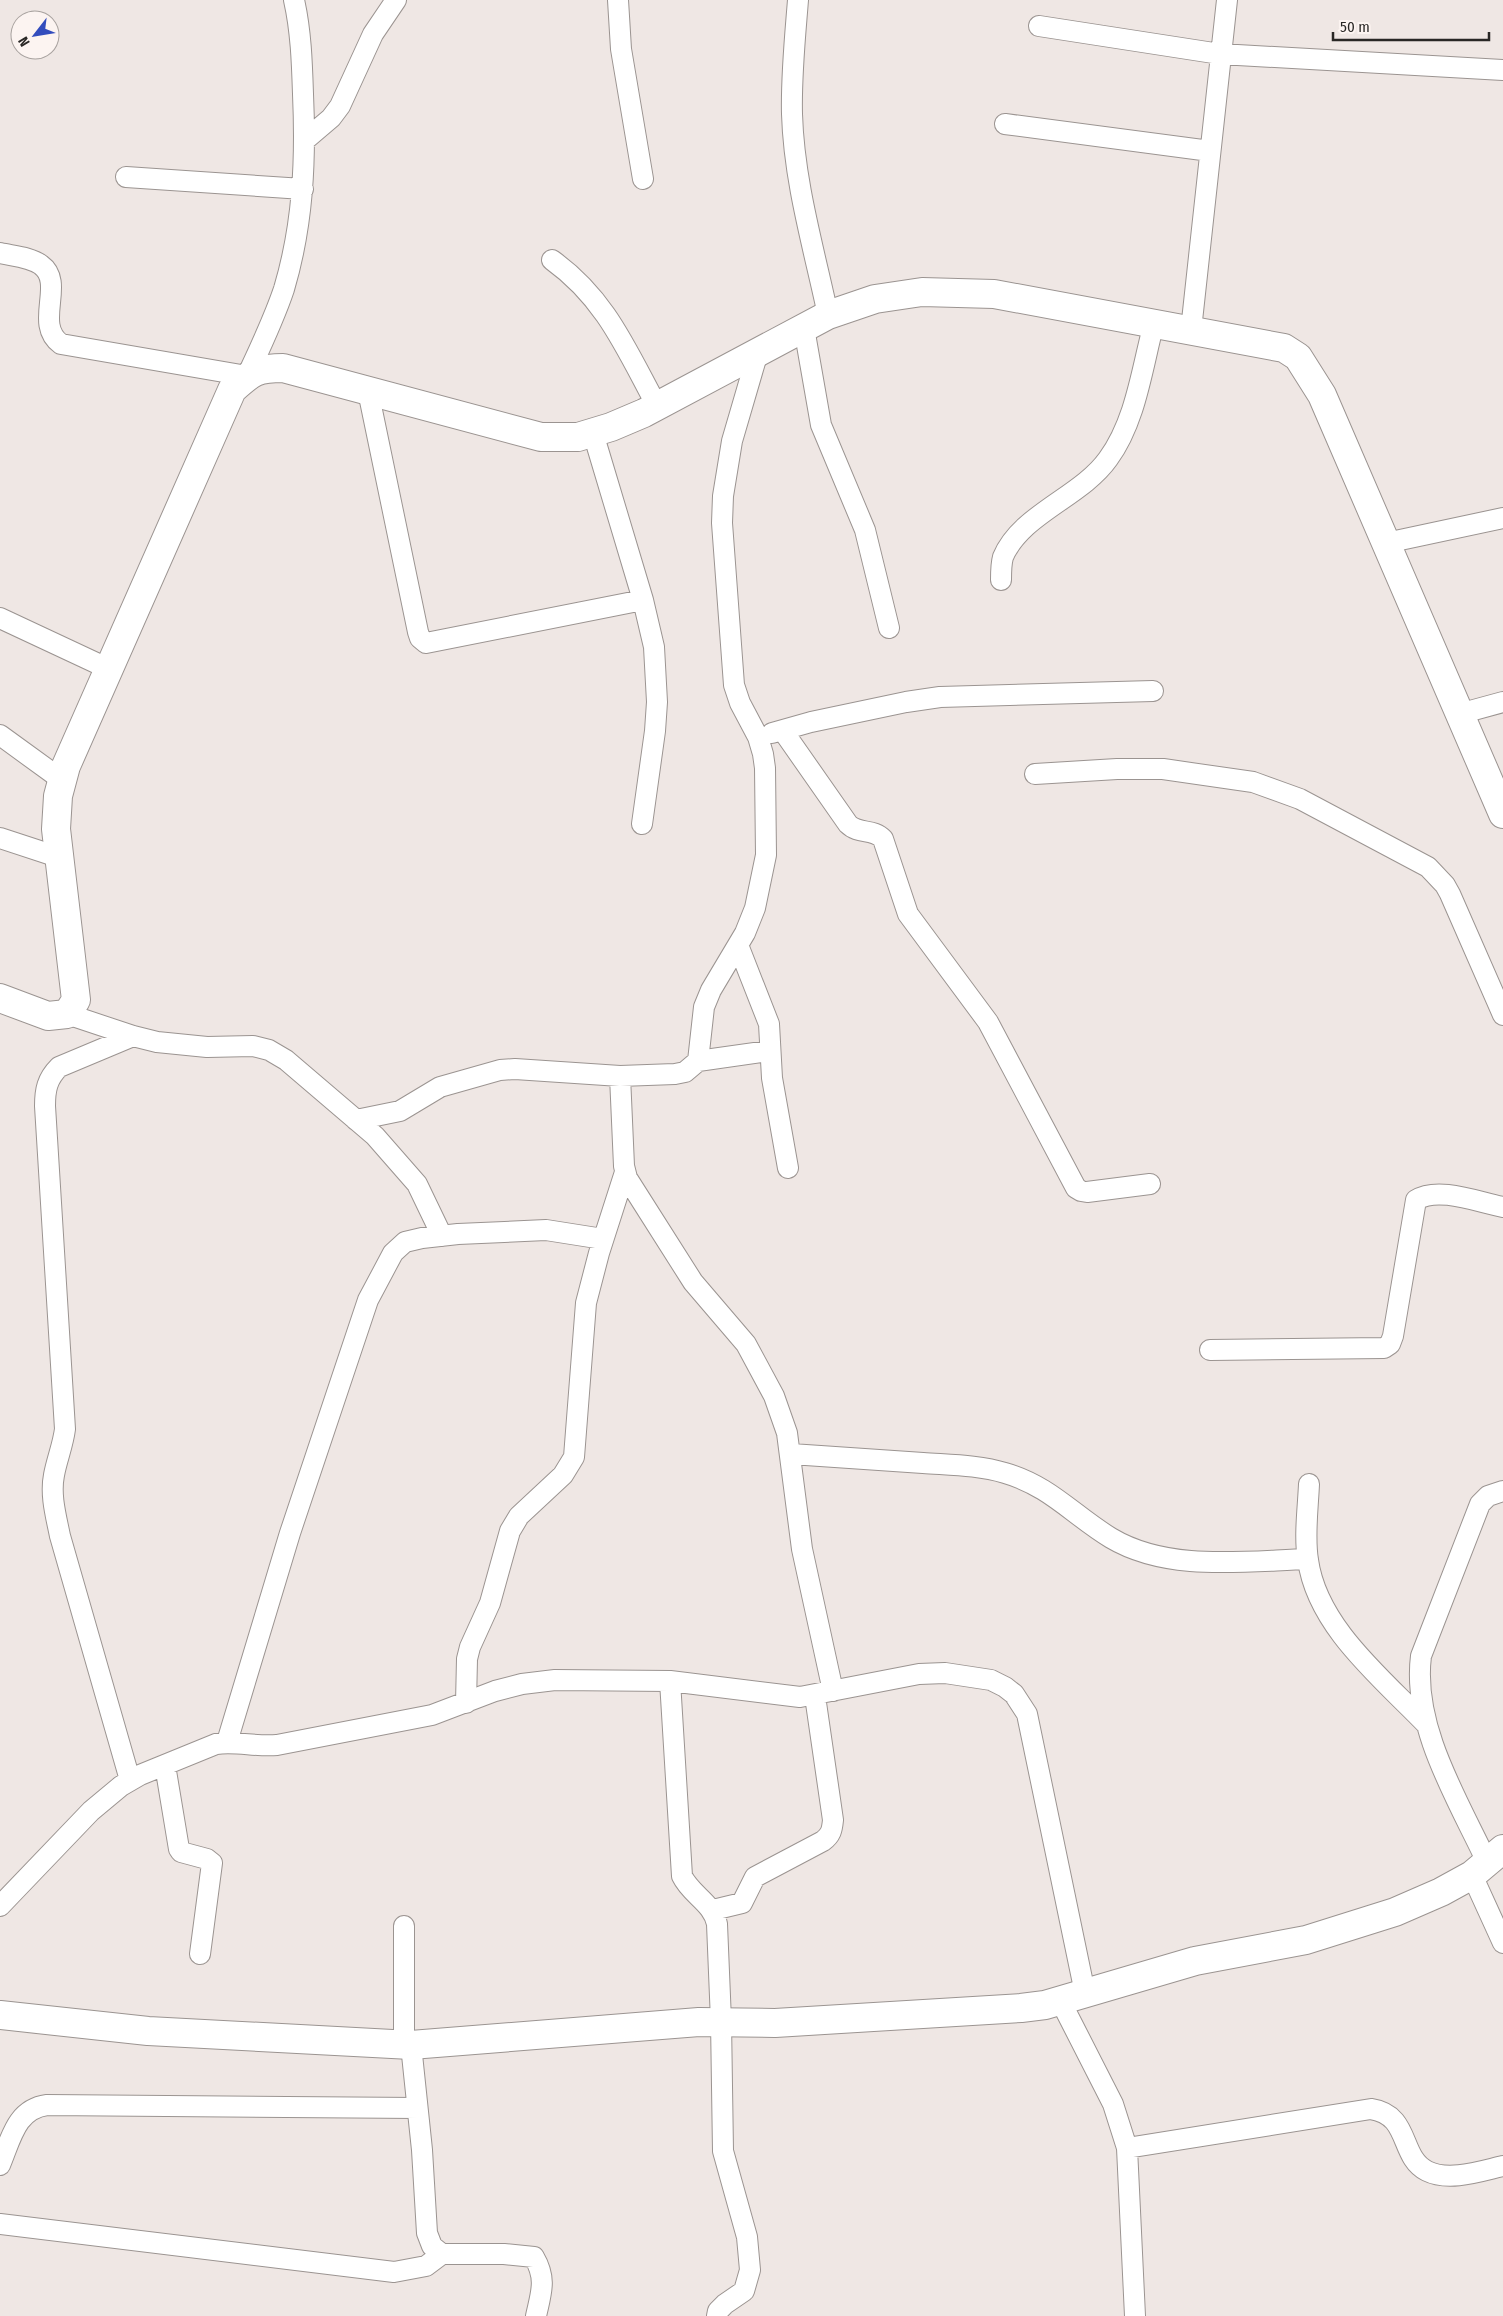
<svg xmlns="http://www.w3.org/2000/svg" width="1503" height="2316" font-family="'Fira Sans Condensed',sans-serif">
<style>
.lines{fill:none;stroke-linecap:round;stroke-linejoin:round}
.street-casing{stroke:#9b9491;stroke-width:22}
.secondary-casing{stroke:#9b9491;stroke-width:30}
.street{stroke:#fff;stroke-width:20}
.secondary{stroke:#fff;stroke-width:28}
</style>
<rect width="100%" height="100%" fill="#efe7e4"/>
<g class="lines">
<defs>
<path id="street" d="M618,0L621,49L643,179
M798,0C795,38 791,76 792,114C794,182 814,249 828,315
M1039,26L1220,54L1503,70
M1005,124L1210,151
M304,141L331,118L340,106L373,34L396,0
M126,177L303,189
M0,253C13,256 31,257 41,265C66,283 33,324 61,344L247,376C260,348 274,319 284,289C303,225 306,161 303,94C302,63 301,31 294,0
M552,260C606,299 626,349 657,406
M804,328L821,425L865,530L889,628
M1191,330L1227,0
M368,391L418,632L420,638L426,643L643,600
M593,433L643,600L654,647L657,702L655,731L642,824
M1386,543L1503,518
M1001,580C1001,572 1001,564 1003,557C1021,514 1081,497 1108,459C1136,421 1142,368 1154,323
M0,618L109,669
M1459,714L1503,702
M783,731L848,824C859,835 873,828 883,839L908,914L988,1022L1076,1188L1081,1191L1087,1192L1150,1184
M772,733L811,722L906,702L940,697L1153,691
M0,735L62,780
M1035,774L1117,769H1163L1253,782L1300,799L1428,867L1445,885L1450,894L1503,1015
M0,838L58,857
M738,945L769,1024L772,1078L788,1168
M67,1014L133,1036L157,1042L207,1047L253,1046L269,1050L286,1060L375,1136L417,1184L442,1236
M698,1061L769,1051
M620,1076L624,1166L627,1178L693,1282L746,1344L774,1396L787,1433L802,1549L833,1691
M356,1120L400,1111L440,1087L500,1070L515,1069L620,1076L675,1074L685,1072L698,1061L704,1007L711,990L745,933L755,908L766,855L765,768L763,754L758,737L740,703L734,685L722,523L723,496L732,441L758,352
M1210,1350L1384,1348L1390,1344L1393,1336L1416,1200C1438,1186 1478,1202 1503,1207
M791,1454C835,1457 879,1460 923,1463C950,1465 979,1465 1005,1473C1050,1486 1073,1515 1111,1538C1168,1572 1244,1561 1308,1559
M1309,1484C1308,1508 1304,1536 1308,1560C1317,1627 1383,1679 1427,1725
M670,1681L682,1876C691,1895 713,1903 717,1924L721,2021L723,2151L747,2237L750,2270L744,2291L725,2304L718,2311L717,2316
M466,1703L467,1659L470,1647L490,1603L510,1531L519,1516L563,1475L574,1457L586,1303L599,1253L625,1172
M227,1742L290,1533L368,1300L393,1253L405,1242L422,1238L458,1234L546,1230L603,1239
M165,1765L179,1849L181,1852L207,1859L212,1863L200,1954
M130,1780L60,1536C56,1516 50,1495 54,1475C57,1459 63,1445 65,1429L45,1106C45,1090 47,1079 59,1067L133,1036
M1487,1862C1458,1800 1412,1727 1421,1656L1480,1504L1488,1496L1503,1491
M1472,1875L1503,1943
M0,1906L91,1811L121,1786L140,1775L216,1744C236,1741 256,1747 277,1745L432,1715L495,1691L522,1684L555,1680L670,1681L800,1697L919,1674L945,1673L991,1680L1005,1687L1014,1694L1027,1714L1085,1993
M713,1910L742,1903L755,1877L823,1841C831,1835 832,1830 833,1820L815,1696
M404,1926V2044
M1060,2000L1113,2104L1127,2148L1135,2316
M411,2045L422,2150L427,2233L432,2246L442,2254H504L534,2257C547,2279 541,2293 536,2316
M1127,2148L1371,2109C1411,2115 1399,2157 1427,2171C1449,2182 1481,2171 1503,2166
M0,2165C11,2139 16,2109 47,2105L417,2108
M0,2224L394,2272L426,2266L442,2254"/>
<path id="secondary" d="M0,998L48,1016L67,1014L76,1000L56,829L58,796L66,766L232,390C252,372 256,368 283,368L541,437H578L611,427L644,413L828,315L875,299L922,292L994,294L1284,348L1298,357L1322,395L1503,814
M0,2015L148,2031L411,2045L699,2022L775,2023L1021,2008L1045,2005L1195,1961L1306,1940L1395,1912L1441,1892L1472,1875L1503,1849"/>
</defs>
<use href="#street" class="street-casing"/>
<use href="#secondary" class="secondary-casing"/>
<use href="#street" class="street"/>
<use href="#secondary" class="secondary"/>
</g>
<g transform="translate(35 35) rotate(239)"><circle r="24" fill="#fcf4f1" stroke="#a8a29f"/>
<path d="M0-4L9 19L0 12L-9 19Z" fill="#324cbd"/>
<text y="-8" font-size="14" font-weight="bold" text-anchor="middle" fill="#292725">N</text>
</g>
<path d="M1333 32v8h156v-8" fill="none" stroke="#292725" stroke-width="2.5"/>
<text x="1340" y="32" font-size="15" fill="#292725" stroke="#fcf4f1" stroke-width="4" paint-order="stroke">50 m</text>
</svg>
